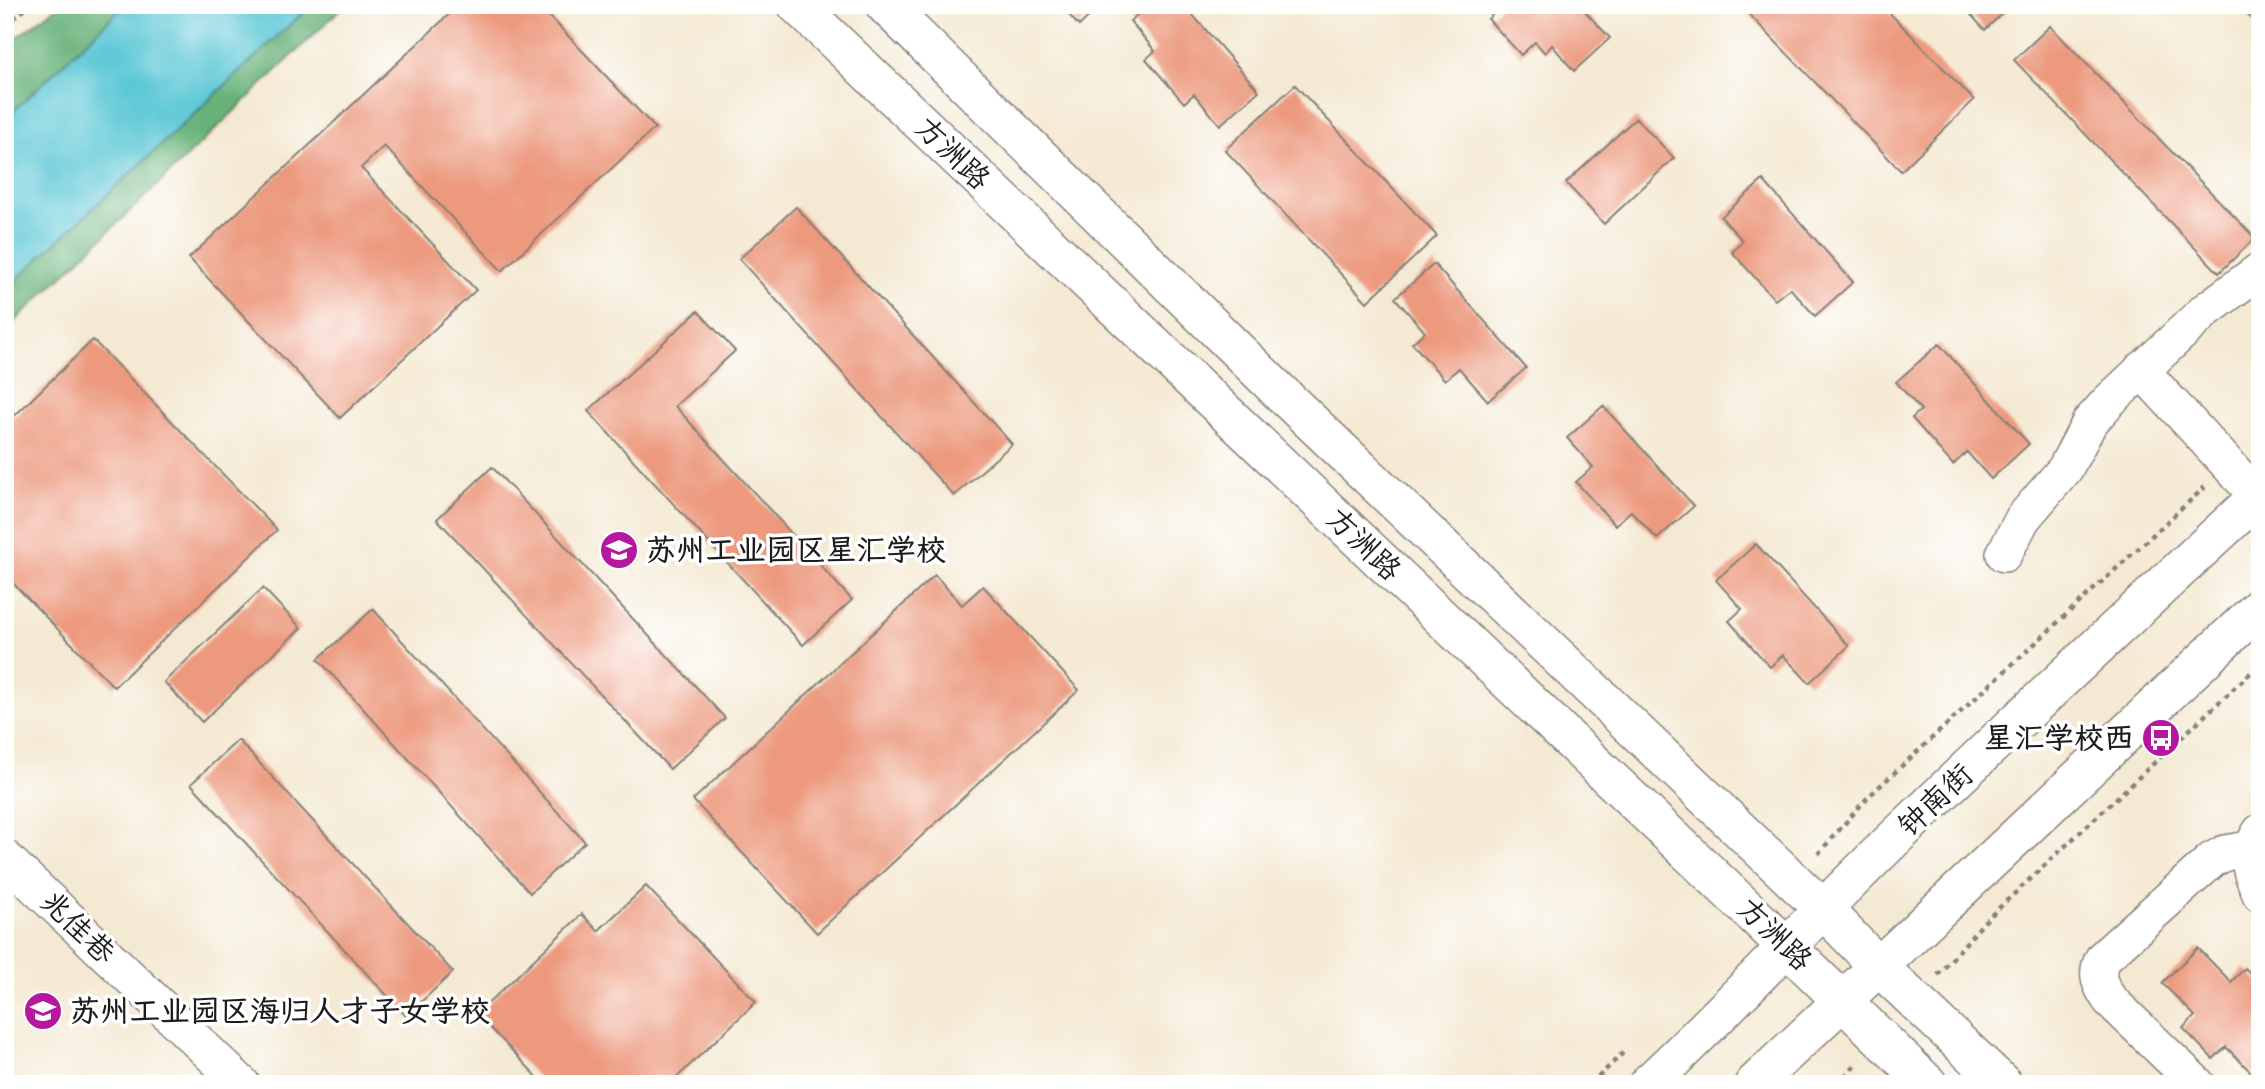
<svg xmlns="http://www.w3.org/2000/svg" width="2265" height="1089" font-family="Itim,'LXGW WenKai TC',sans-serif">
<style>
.forest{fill:#69b27a;stroke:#42674b;stroke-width:2}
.water{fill:#5cc7d5;stroke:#3c7278;stroke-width:2}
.building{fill:#ec997d}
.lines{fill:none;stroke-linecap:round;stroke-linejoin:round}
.minor-casing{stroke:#888278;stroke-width:38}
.major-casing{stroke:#888278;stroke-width:41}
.path{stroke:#888278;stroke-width:4.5;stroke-dasharray:5 5;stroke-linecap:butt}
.minor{stroke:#fff;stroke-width:35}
.major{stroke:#fff;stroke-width:38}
.labels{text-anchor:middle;stroke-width:7;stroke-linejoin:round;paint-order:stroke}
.street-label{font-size:30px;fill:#1c1c1c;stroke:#fff}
.poi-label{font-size:30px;font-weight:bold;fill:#1c1c1c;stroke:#fff;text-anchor:start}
</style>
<rect width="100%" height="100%" fill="#fff"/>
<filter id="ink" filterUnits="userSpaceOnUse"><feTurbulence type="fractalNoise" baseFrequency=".0143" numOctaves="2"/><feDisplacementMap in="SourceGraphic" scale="14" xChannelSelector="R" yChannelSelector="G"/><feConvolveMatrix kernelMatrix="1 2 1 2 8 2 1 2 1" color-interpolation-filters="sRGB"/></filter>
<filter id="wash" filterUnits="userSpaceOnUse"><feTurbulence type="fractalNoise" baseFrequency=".00686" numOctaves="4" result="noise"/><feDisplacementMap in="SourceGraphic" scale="28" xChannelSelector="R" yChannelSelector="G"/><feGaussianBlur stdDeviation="1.57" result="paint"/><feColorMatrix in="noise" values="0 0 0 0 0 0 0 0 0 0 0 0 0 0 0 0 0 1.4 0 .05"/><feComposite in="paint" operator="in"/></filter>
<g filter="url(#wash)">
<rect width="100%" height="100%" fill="#f4e9d3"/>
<path class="forest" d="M60,5H125L5,119V46Z
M311,5H345L5,331V290Z"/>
<path class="water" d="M125,5H311L5,290V119Z"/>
<g id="blocks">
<path class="building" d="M459,5H539L655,128L502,271L384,146L361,168L476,290L340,418L189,258Z
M1060,5H1101L1079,26Z
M1149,5H1184L1259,91L1220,125L1194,94L1184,103L1146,59L1155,51L1130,21Z
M1497,5H1579L1610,38L1574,71L1552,45L1545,53L1535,42L1521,55L1488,19L1499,8Z
M1740,5H1882L1974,100L1901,171Z
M1962,5H2011L1985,30Z
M2238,5H2260V27Z
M2050,26L2255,238L2219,273L2014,60Z
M1295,85L1437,236L1367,302L1225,150Z
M1636,118L1674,158L1604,224L1566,183Z
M1763,180L1853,282L1815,316L1790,288L1775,300L1732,252L1743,241L1721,217Z
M796,207L1012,444L954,496L739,259Z
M1434,264L1526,368L1488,401L1459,368L1445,380L1412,343L1425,332L1395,298Z
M698,311L735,351L675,406L852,600L803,645L588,411Z
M93,340L277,530L114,687L5,575V425Z
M1939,344L2029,444L1991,479L1967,452L1953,465L1912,418L1921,410L1896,382Z
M1603,406L1694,506L1657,539L1631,511L1615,525L1576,482L1593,467L1567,438Z
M492,467L725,718L670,769L437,519Z
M1756,544L1849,646L1809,683L1783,655L1770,667L1729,621L1742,609L1716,580Z
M935,575L962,605L983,586L1079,690L817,933L693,800Z
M263,588L301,628L202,722L164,682Z
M373,609L585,842L530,893L318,659Z
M238,740L453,972L406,1016L191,784Z
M646,886L756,1002L670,1084H544L477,1014L582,914L598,931Z
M2198,948L2231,982L2245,968L2260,983V1081L2226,1047L2213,1059L2183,1028L2195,1016L2162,983Z"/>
</g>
</g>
<g filter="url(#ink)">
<use href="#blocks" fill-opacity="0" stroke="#888278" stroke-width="2"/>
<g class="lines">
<defs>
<path id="minor" d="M2141,370L2258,497
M2004,554L2023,518L2065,469L2090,422L2109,401L2206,310L2260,270
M2260,832C2243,859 2249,866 2260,894
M5,858L242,1084
M2197,1084L2110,1000C2100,986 2094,974 2103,958L2212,860L2225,853L2249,849"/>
<path id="major" d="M797,5L1759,920L1928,1084
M885,5L1283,395L1823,909L1878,966L2003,1084
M1648,1084C1735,1003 1814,915 1900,833C2018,719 2139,607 2260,495
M1754,1084L2260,607"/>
</defs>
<use href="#minor" class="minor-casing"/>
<use href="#major" class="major-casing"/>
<path class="path" d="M5,24L31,5
M1818,854L1868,797L2205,487
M1938,975L1984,922L2260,664
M1591,1084L1623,1053
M1838,1084L1856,1064"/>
<use href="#minor" class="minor"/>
<use href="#major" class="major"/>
</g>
</g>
<defs>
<symbol id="school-disc" viewBox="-11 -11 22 22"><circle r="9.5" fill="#b5179e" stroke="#fff"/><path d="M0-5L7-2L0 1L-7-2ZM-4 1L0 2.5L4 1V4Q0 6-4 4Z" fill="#fff"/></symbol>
<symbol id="bus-disc" viewBox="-11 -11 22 22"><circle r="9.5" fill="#b5179e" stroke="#fff"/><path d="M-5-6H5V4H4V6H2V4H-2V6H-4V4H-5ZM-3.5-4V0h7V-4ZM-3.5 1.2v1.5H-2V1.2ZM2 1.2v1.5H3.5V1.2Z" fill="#fff"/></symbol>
</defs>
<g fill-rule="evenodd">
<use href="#school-disc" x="597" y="528" width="44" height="44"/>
<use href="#bus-disc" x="2139" y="716" width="44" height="44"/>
<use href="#school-disc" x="21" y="989" width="44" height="44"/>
</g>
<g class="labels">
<g class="street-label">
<text transform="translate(953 153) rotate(44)" y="10">方洲路</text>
<text transform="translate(1364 544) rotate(44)" y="10">方洲路</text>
<text transform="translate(1935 800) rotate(-43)" y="10">钟南街</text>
<text transform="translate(78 927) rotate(44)" y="10">兆佳巷</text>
<text transform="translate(1775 934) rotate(44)" y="10">方洲路</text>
</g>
<g class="poi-label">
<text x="646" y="560">苏州工业园区星汇学校</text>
<text x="2134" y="748" text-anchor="end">星汇学校西</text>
<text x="70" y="1021">苏州工业园区海归人才子女学校</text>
</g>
</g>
<rect width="2265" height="1089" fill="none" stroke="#fff" stroke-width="28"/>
</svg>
